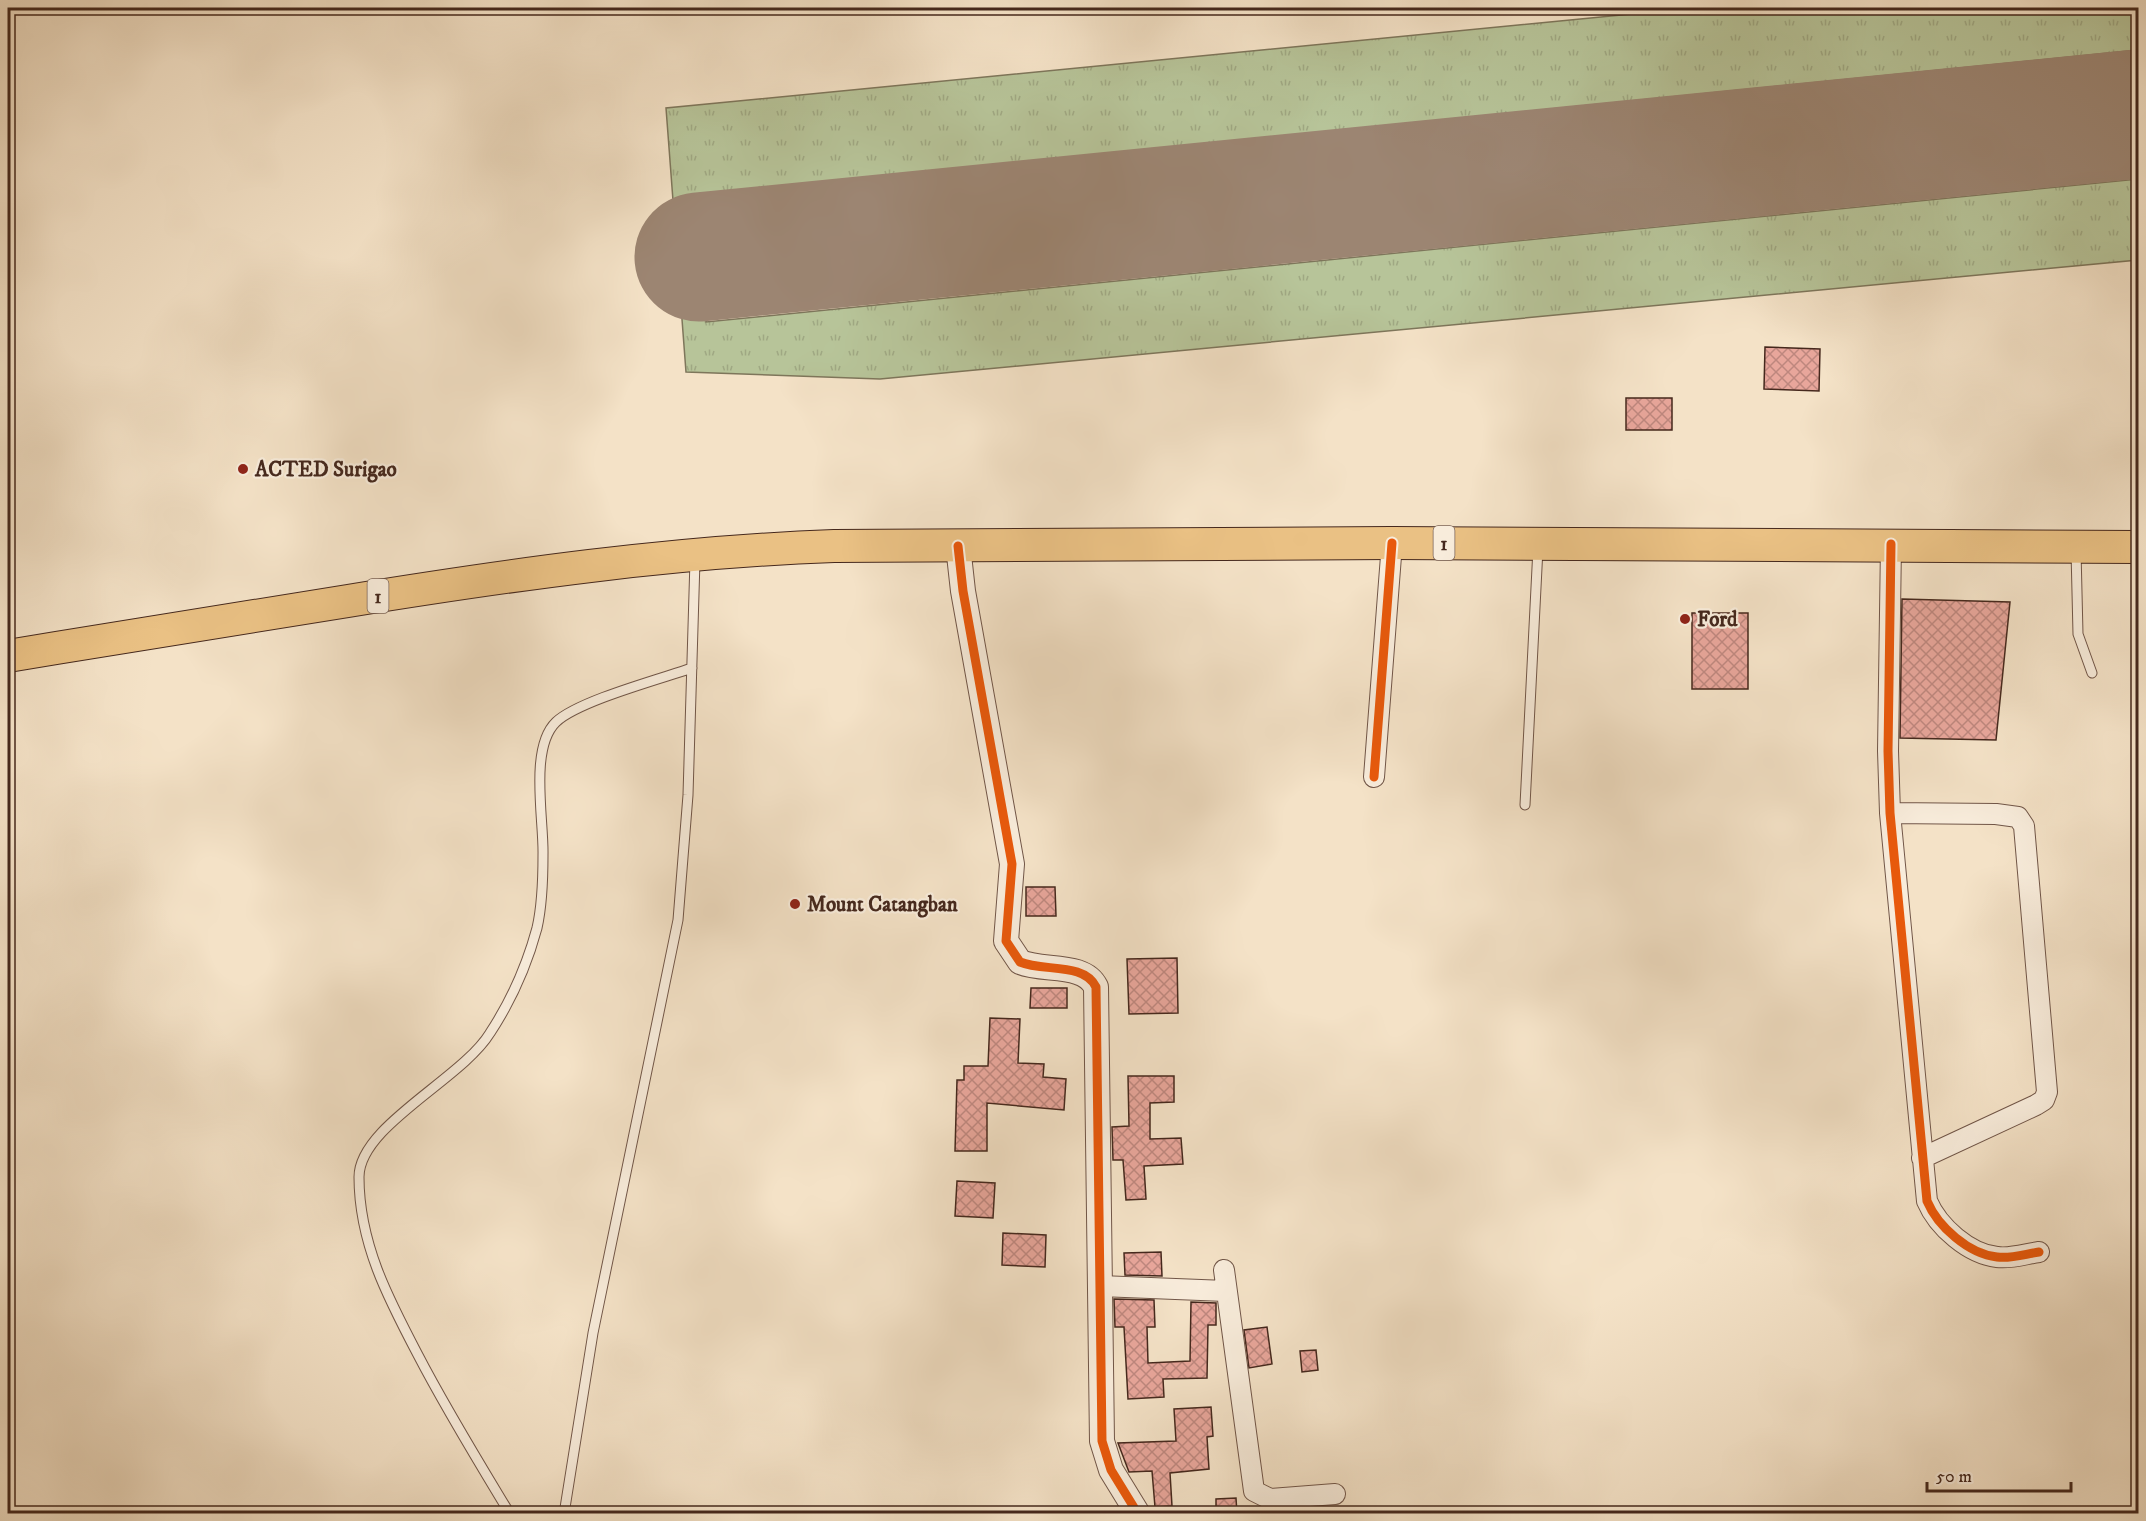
<svg xmlns="http://www.w3.org/2000/svg" width="2146" height="1521" font-family="'IM FELL DW Pica',serif">
<style>
.grass{fill:url(#grass-tufts);stroke:#7e765b;stroke-width:1.5}
.lines{fill:none;stroke-linecap:round;stroke-linejoin:round}
.runway{stroke:#9c8572;stroke-width:129}
.building{fill:url(#building-cross-hatch);stroke:#45281d;stroke-width:1.5}
.service-casing{stroke:#715648;stroke-width:11}
.minor-casing{stroke:#715648;stroke-width:22}
.tertiary-casing{stroke:#715648;stroke-width:26}
.trunk-casing{stroke:#45281d;stroke-width:34}
.service{stroke:#f8ecdb;stroke-width:9}
.minor{stroke:#f8ecdb;stroke-width:20}
.tertiary{stroke:#f8ecdb;stroke-width:24}
.trunk{stroke:#eac184;stroke-width:32}
.cycleway-casing{stroke:#f8ecdb;stroke-width:13}
.cycleway{stroke:#e8590c;stroke-width:9}
.poi-dot{fill:#8f2418;stroke:#f8ecdb;stroke-width:2}
.labels{text-anchor:middle;stroke-width:4.5;stroke-linejoin:round;paint-order:stroke}
.shield{fill:#f8ecdb;stroke:#7b6356;stroke-width:1.5}
.shield-label{font-size:20px;font-weight:bold;fill:#45281d}
.poi-label{font-size:21px;font-weight:bold;fill:#45281d;stroke:#f8ecdb;text-anchor:start}
</style>
<defs>
<pattern id="grass-tufts" width="24" height="20" patternUnits="userSpaceOnUse" patternTransform="scale(1.5)"><rect width="24" height="20" fill="#b7c499"/><path d="M3 7l-1-3M5 7V3M7 7l1-3M15 17l-1-3M17 17v-4M19 17l1-3" fill="none" stroke="#9fa883"/></pattern>
<pattern id="building-cross-hatch" width="8" height="8" patternUnits="userSpaceOnUse" patternTransform="scale(1.5)"><rect width="8" height="8" fill="#e8a69b"/><path d="M0 0l8 8M0 8l8-8" fill="none" stroke="#be877e"/></pattern>
</defs>
<rect width="100%" height="100%" fill="#f4e2c7"/>
<filter id="stains"><feTurbulence type="fractalNoise" baseFrequency=".00333" numOctaves="4"/><feColorMatrix values="0 0 0 0 .2 0 0 0 0 .09 0 0 0 0 .02 0 0 0 .5 -.17"/></filter>
<radialGradient id="worn" r=".72"><stop offset=".6" stop-color="#630" stop-opacity="0"/><stop offset="1" stop-color="#630" stop-opacity=".3"/></radialGradient>
<path class="grass" d="M1693,8H2138V50L694,195L706,322L2138,179V260L880,379L686,372L666,108Z"/>
<g class="lines">
<path class="runway" d="M699,257L2138,114"/>
</g>
<path class="building" d="M1765,347L1820,349L1819,391L1764,389Z
M1626,398H1672V430H1626Z
M1902,599L2010,602L1996,740L1900,738Z
M1692,613H1748V689H1692Z
M1026,887H1055L1056,916H1026Z
M1177,958L1178,1013L1129,1014L1127,959Z
M1031,988H1067V1008H1030Z
M990,1018L1020,1019L1018,1063L1044,1064L1043,1077L1066,1079L1064,1110L987,1103V1151H955L957,1080H964V1066H988Z
M1128,1076H1174V1102L1150,1103V1139L1181,1138L1183,1164L1144,1166L1146,1199L1126,1200L1123,1160H1113L1112,1127L1129,1126Z
M957,1181L995,1183L993,1218L955,1216Z
M1003,1233L1046,1235L1045,1267L1002,1265Z
M1161,1252L1162,1276L1125,1275L1124,1253Z
M1114,1299L1154,1300L1155,1327H1147L1148,1363L1190,1361L1191,1302L1216,1303V1325H1208L1207,1378L1163,1379L1164,1397L1128,1399L1124,1327H1115Z
M1267,1327L1272,1364L1249,1368L1244,1330Z
M1316,1350L1318,1370L1302,1372L1300,1351Z
M1211,1407L1213,1436L1207,1437L1209,1469L1170,1473L1172,1506L1155,1507L1152,1471L1129,1472L1118,1443L1176,1441L1174,1409Z
M1236,1498L1237,1514H1216V1499Z"/>
<g class="lines">
<defs>
<path id="service" d="M2076,551L2078,634L2092,673
M1525,805L1538,548
M510,1514C478,1461 446,1409 418,1355C388,1298 359,1243 359,1177C359,1126 462,1079 490,1033C511,1001 527,965 537,928C542,906 543,878 543,855C544,820 529,748 556,722C578,701 660,679 692,668
M564,1514L593,1333L678,920L688,795L695,560"/>
<path id="minor" d="M1891,544L1888,751L1890,813L1927,1201C1938,1227 1969,1254 1997,1257C2011,1259 2025,1254 2039,1252
M1374,777L1392,543
M1890,813L1996,814L2018,817L2024,826L2047,1092L2044,1100L2036,1105L1922,1158
M1224,1270L1254,1491L1270,1499L1335,1494
M1100,1286L1226,1291"/>
<path id="tertiary" d="M958,546L963,591L1012,864L1006,941L1020,962C1043,972 1084,962 1096,987L1102,1441L1111,1470L1138,1514"/>
<path id="trunk" d="M8,656C121,637 234,619 348,601C509,575 670,552 834,546L1392,543L2138,547"/>
</defs>
<use href="#service" class="service-casing"/>
<use href="#minor" class="minor-casing"/>
<use href="#tertiary" class="tertiary-casing"/>
<use href="#trunk" class="trunk-casing"/>
<use href="#service" class="service"/>
<use href="#minor" class="minor"/>
<use href="#tertiary" class="tertiary"/>
<use href="#trunk" class="trunk"/>
<defs>
<path id="cycleway" d="M1891,544L1888,751L1890,813L1927,1201C1938,1227 1969,1254 1997,1257C2011,1259 2025,1254 2039,1252
M958,546L963,591L1012,864L1006,941L1020,962C1043,972 1084,962 1096,987L1102,1441L1111,1470L1138,1514
M1374,777L1392,543"/>
</defs>
<use href="#cycleway" class="cycleway-casing"/>
<use href="#cycleway" class="cycleway"/>
</g>
<g class="poi-dot">
<circle cx="243" cy="469" r="6"/>
<circle cx="1685" cy="619" r="6"/>
<circle cx="795" cy="904" r="6"/>
</g>
<g class="labels">
<g class="shield">
<rect x="1433.5" y="526" width="21" height="34" rx="4.5"/>
<rect x="367.5" y="579" width="21" height="34" rx="4.5"/>
</g>
<g class="shield-label">
<text x="1444" y="550">1</text>
<text x="378" y="603">1</text>
</g>
<g class="poi-label">
<text x="255" y="476">ACTED Surigao</text>
<text x="1697" y="626">Ford</text>
<text x="807" y="911">Mount Catangban</text>
</g>
</g>
<rect width="2146" height="1521" fill="none" stroke="#f4e2c7" stroke-width="30"/>
<rect x="9" y="9" width="2128" height="1503" fill="none" stroke="#45281d" stroke-width="3"/>
<rect x="15" y="15" width="2116" height="1491" fill="none" stroke="#45281d" stroke-width="1.5"/>
<path d="M1927 1482v9h144v-9" fill="none" stroke="#45281d" stroke-width="3"/>
<text x="1936" y="1482" font-size="18" fill="#45281d" stroke="#f8ecdb" stroke-width="4.5" paint-order="stroke">50 m</text>
<rect width="100%" height="100%" filter="url(#stains)"/>
<rect width="100%" height="100%" fill="url(#worn)"/>
</svg>
